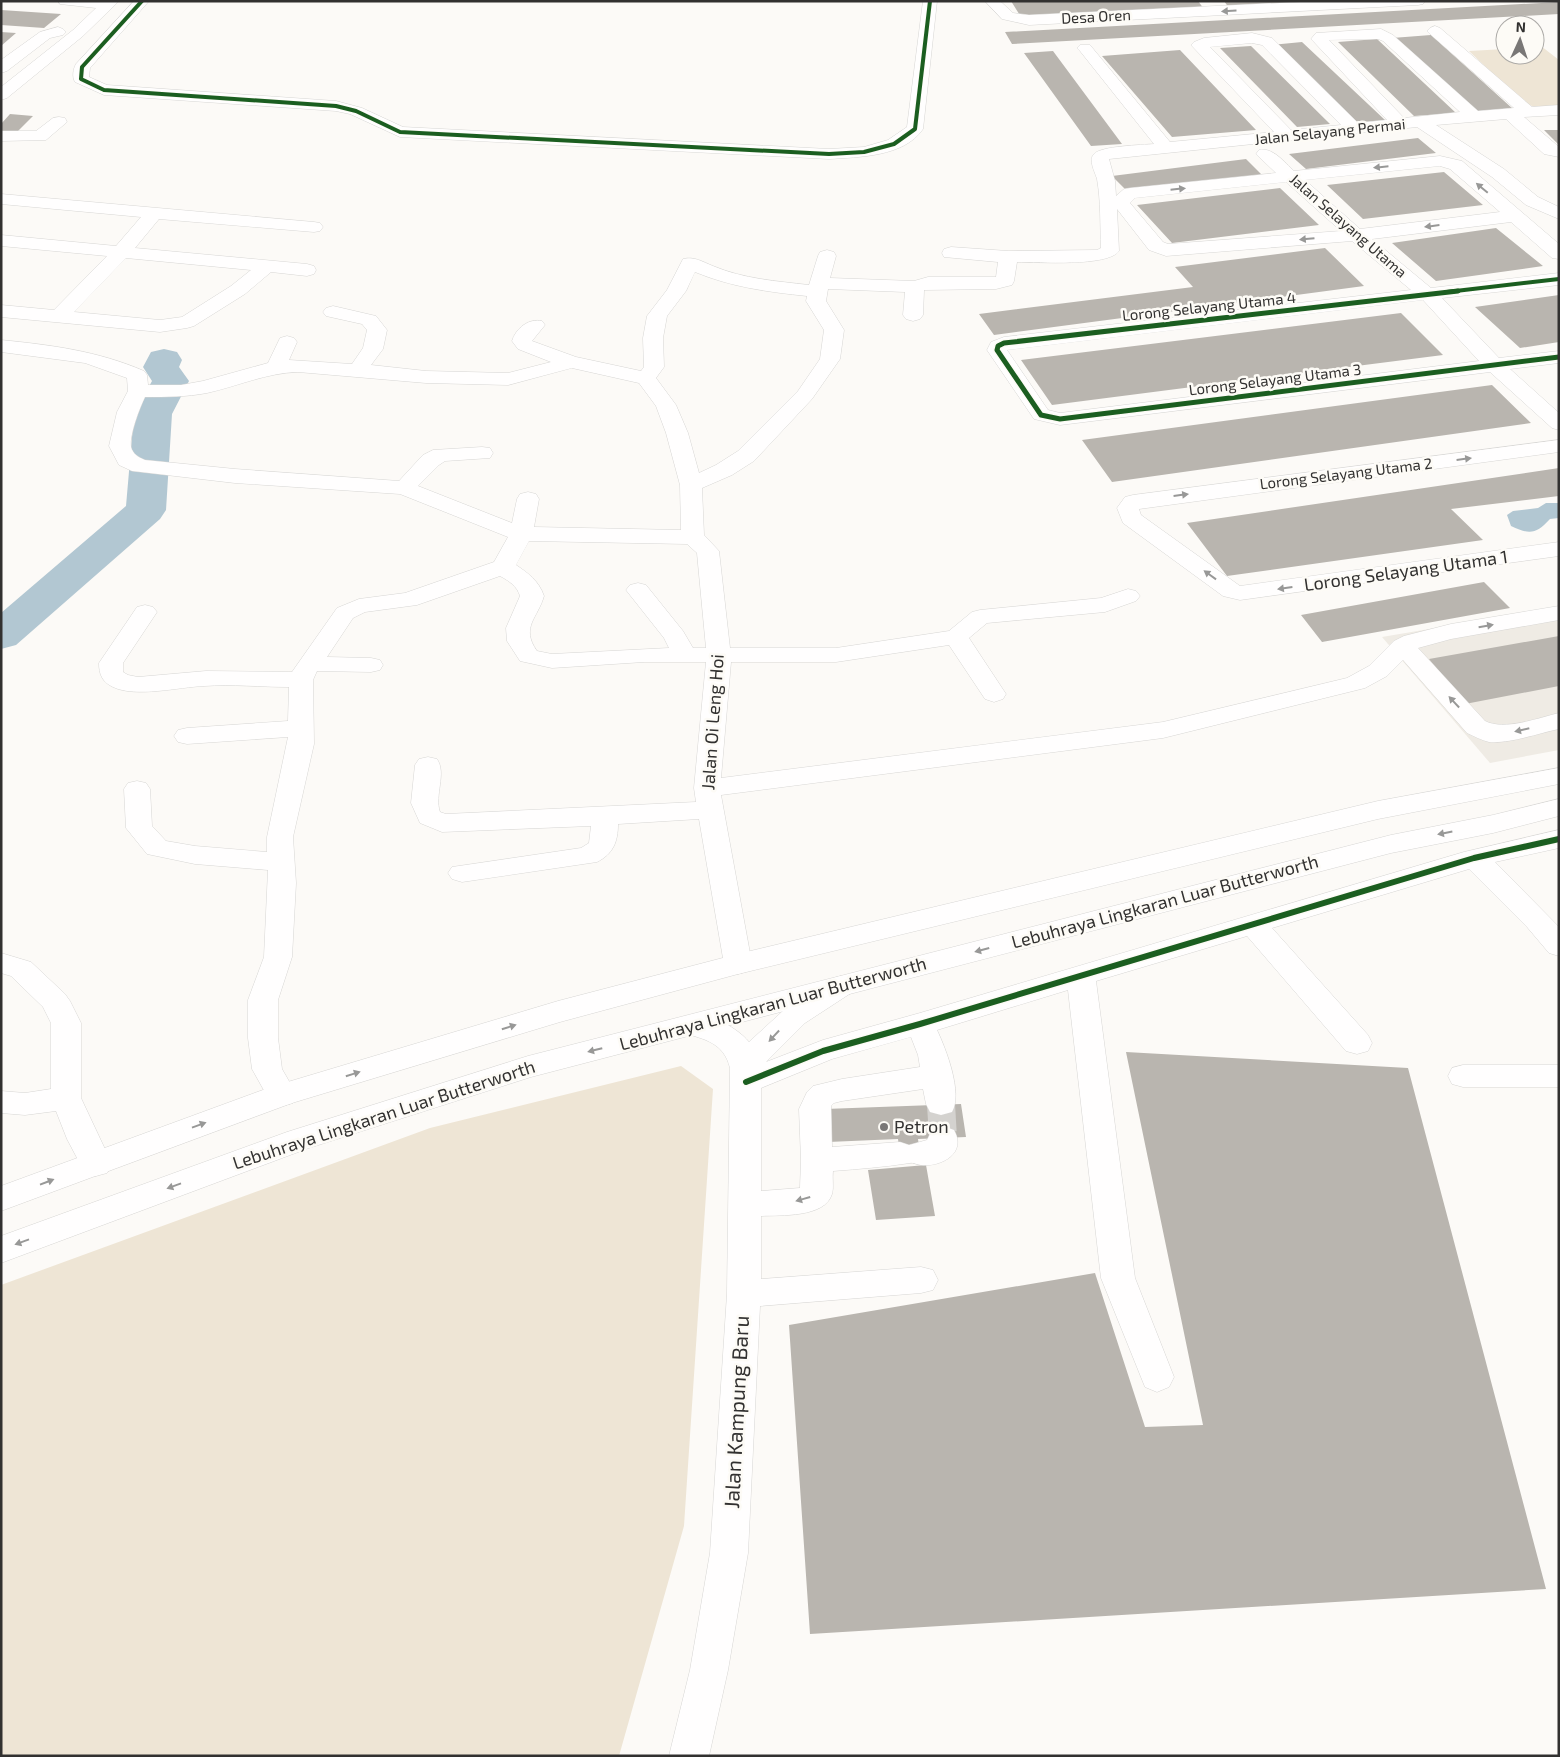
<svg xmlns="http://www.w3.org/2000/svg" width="1560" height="1757" font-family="'Exo 2',sans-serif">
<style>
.built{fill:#efebe4}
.green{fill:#eee5d5}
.water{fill:#b2c7d2}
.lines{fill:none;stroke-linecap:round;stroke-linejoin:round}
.river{fill:#b2c7d2;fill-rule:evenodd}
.building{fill:#b9b5af}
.minor-tunnel{stroke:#d4d2cf;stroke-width:28;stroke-dasharray:28 14;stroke-linecap:butt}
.minor-casing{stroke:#d7d6d4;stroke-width:1}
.highway-casing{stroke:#d7d6d4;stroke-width:1}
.minor{fill:#fffefe;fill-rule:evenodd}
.highway{fill:#fffefe;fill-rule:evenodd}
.cycleway-far2-casing{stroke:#fdfbf6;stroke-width:5.5}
.cycleway-far1-casing{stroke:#fdfbf6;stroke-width:8}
.cycleway-casing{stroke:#fdfbf6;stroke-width:9}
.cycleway-far2{stroke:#1b5e20;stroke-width:4}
.cycleway-far1{stroke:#1b5e20;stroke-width:5}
.cycleway{stroke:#1b5e20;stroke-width:6}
.oneway{fill:#989897}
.poi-dot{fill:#797776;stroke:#fdfbf6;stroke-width:2}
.labels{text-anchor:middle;stroke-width:5;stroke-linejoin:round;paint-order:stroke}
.far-street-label{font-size:15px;fill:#323130;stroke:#fdfbf6}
.street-label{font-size:18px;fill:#323130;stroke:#fdfbf6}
.poi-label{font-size:18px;fill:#323130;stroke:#fdfbf6;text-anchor:start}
.near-street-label{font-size:21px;fill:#323130;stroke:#fdfbf6}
</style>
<rect width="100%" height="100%" fill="#fcfaf7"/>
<path class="built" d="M1559,607V750L1490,763L1382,637Z"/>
<path class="green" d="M1541,46L1559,60V106L1535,107L1523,103L1469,51L1505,49V55H1535V47Z
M681,1066L713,1089L684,1526L619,1756H1V1285L430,1128Z"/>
<path class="water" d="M1546,503H1559V518L1550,519C1536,534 1530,535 1511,526L1507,515L1513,511L1538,508Z"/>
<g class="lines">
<path class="river" d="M164,349L177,352L182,360L179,367L189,381L172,414L166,510L160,519L16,645L1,649V613L126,506L134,414L152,381L143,367L151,352Z"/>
</g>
<path class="building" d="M1011,1H1198L1204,9L1021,17Z
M1224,1H1312V3L1229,8Z
M1559,2V14L1012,44L1005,32Z
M1,10L61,14L44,28L1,25Z
M1,32L16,33L1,46Z
M1431,35L1513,109L1472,112L1392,38Z
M1377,39L1456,113L1414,116L1338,42Z
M1302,42L1385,120L1352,123L1271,45Z
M1251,46L1330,124L1297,127L1220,48Z
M1180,50L1256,130L1172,137L1102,56Z
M1053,51L1122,144L1091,146L1024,53Z
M10,114L33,116L17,132H1V124Z
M1544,130H1559V145Z
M1418,138L1436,153L1306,169L1289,154Z
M1246,159L1262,175L1127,191L1112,176Z
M1444,172L1483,205L1363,219L1327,185Z
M1280,188L1319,225L1172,243L1137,205Z
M1496,228L1543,266L1436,281L1392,243Z
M1325,248L1364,286L994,335L979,314L1193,287L1175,267Z
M1559,295V342L1520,348L1475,307Z
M1401,313L1443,355L1052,405L1021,360Z
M1492,385L1531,423L1112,482L1082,440Z
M1559,468V496L1451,509L1483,540L1227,576L1187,523Z
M1484,582L1510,608L1322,642L1301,615Z
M1559,636V686L1465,704L1429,659Z
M1126,1052L1408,1068L1546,1589L810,1634L789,1325L1095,1273L1145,1427L1203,1425Z
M961,1104L966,1137L918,1139L921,1160L901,1161L898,1139L828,1142L825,1109Z
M926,1165L935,1216L876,1220L868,1170Z"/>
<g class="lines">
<path class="minor-tunnel" d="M941,1104L943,1138"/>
<defs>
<path id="minor" d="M58,1H119L83,36L7,98L1,100V87L73,30L96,8L60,4Z
M134,1H149L90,68L89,77L107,85L336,101L362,108L403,127L829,149L864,147L888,140L907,127L923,1H937L923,129C904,157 859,157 829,159L400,137L350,114L336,111L104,95L75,82C72,77 73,69 76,64Z
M985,1H1000L1013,13L1029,15L1321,1H1425L1423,4L1418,5L1029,25L1002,19Z
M1435,26L1440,28L1532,107L1559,105V115L1524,117L1559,147V157L1544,154L1506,119L1436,125L1504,169L1538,197L1559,207V219L1526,205L1492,177L1417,127L1109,159L1115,181L1116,196L1124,189L1130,188L1276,173L1256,154L1259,150C1273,147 1284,162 1294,171L1440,156L1462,161L1559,244V259L1552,258L1511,222L1372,239L1431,288L1559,273V285L1442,298L1499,358L1559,351V363L1510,369L1559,413V430L1552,428L1490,372L1060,425L1034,419L987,350L991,342L1004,337L1411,290L1352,241L1166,256L1149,250L1117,209L1119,251C1108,267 1038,262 1017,262L1014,281L1012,285L996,289L924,290L923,315L920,319L913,321L906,319L903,315L905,292L828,289L826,301L844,330L840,359L812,399L754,461L732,475L702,488L704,535L719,551L730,648H836L949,631L972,612L980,610L1101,598L1128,589L1136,591L1140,596L1136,601L1105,612L987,623L969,638L1006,694L1003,699L994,702L985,699L949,645L836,662H731L721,778L1163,722L1347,678L1369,666L1394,641L1404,636L1451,624L1559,606V620L1451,639L1418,648L1485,721C1504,731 1538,718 1559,713V729C1539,733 1509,744 1489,742C1481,740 1474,736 1467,733L1403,660L1387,676L1365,688L1163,738L721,795L752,964L748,971L738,974L728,971L724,964L699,819L618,824C618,842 613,854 597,862L462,882L452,879L448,873L452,867L581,848L589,843L591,826L442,832L420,823L411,803L415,765L419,759L428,757L437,759C447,774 434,795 440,812L446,814L696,802L694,788L706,662H644L552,668L520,661L507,641L506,628L520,596C517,586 509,581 500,576L417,605L365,612L353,618L327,657L371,658L380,660L383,665L380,670L371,672L317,671L313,680L314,744L293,837L296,883L292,957L278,1000V1038L282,1069L297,1095L293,1103L282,1106L271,1103L252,1069L248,1038V1000L264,957L268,870L195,864L147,854L126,828L124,789L128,783L137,781L146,783L150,789L152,826L166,841L195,846L267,852V837L288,737L187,744L178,742L174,736L178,730L187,728L288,721L289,687C261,687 232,684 204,686C179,687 136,698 113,687C102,682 99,674 99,663L137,607L145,605L153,607L157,612L123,663V672L128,675L138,677L206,671L292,672L337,608L359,599L405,593L494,562L508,537L400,494L235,483L132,471L119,465L109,446L117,412L128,391L127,378L85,363L1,352V340C51,345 98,351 144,371L147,375L148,385H181L203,381L268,363L280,338L287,336L294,338L297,342L289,360L352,364L363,348L367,330L362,324L326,316L323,312L326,308L333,306L376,316L387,330L383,349L371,365L426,371L508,373L551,362L518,349L512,341C516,328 529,318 542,321L545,325L532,341L576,357L641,371L644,367L643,338L647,316L667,290L683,259C694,256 703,262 713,266C744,279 776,281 809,285L818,256L820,252L827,250L834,252L836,256L830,278L914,281L928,277H996L998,262L944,257L942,253L944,249L951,247L1008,251L1097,250L1101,248C1100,226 1101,201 1097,179C1095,172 1088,160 1094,154C1101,146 1142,145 1154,144L1080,51L1077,48L1080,45H1090L1170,142L1274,132L1191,45L1194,42L1204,38L1252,33L1272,38L1358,123L1387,120L1314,42L1311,39L1316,33L1381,29L1393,35L1478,111L1514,108L1430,34L1427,31L1430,28ZM1378,39L1383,41L1460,112L1404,118L1329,40ZM1252,43L1262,45L1341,125L1291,130L1210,47ZM1440,166L1450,169L1500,212L1360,229L1305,180ZM1286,182L1341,231L1168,244L1163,242L1130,203L1135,198ZM695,272C731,287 768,292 807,296L806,301L824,330L820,359L798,391L738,451L716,465L699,473L688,433L676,405L656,378L664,367L663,338L667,316L686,291ZM1423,300L1479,361L1060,413L1048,410L1007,350ZM572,368L639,383L656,406L666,433L680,485L681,530L534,527L539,499L536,494L528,492L520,494L517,499L512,523L418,486L439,465L445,461L490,458L493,453L490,448L482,447L433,450L423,455L399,481L235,469L145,460C138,457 133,454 131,447C129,436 140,407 145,397C166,397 186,397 207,393C238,386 266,373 298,372L426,383L508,385ZM529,541L687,544L697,553L706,648H693L683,631L646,585L638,583L630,585L626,590L664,638L669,648L552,654L537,651C520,627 538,618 544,596C539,581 528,573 516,565Z
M58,27L63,29L66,32L63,35L50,38L7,71L1,73V60L40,32Z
M59,117L65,118L67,122L46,140L1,141V131H36L53,118Z
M1,194L314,222L320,223L323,227L320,231L314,232L159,219L135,248L307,264L314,266L316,270L314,274L307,276L271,272L245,294L194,326L187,328L160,332L1,317V305L54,310L107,256L1,246V235L116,246L141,217L1,204ZM126,258L251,270L231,286L182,317L160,320L74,312Z
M1559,440V452L1139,509L1141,515L1240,586L1559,542V556L1240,600L1223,596L1123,523L1117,508L1125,497L1133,495Z
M1559,830V848L1495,862L1559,927V956L1549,953L1527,927L1469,869L1272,928L1368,1035L1372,1043L1368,1051L1357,1054L1346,1051L1247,936L1096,981L1135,1278L1174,1377L1169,1387L1157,1392L1145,1387L1101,1278L1068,990L937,1030C946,1049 963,1093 952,1112L941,1115L930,1112L926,1104L923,1089L842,1101L834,1103L831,1106L832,1147L900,1142L909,1145L927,1140L932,1130L943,1126L954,1130C967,1153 942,1167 921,1165C917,1165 913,1162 910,1163C884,1167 859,1169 833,1171C832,1178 834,1188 832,1194C825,1218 780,1215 761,1216V1279L921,1267L933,1270L938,1280L933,1290L921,1293L760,1306L748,1553L728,1670L709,1756H669L690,1670L710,1553L727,1294L730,1068C724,1043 705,1039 683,1033L678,1025L683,1017C704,1011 735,1025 749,1042L785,1009L831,979L841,976L851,979L856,986L851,993L805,1023L766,1062L823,1040L920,1013L1464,852ZM911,1037L918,1055L920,1067L842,1079L813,1086L807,1092L799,1109L801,1160L800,1188L761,1191V1088L832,1059Z
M1,953L31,962L65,994L70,1001L81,1023V1098L112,1164L107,1173L96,1176L85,1173L67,1139L56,1111L25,1115L1,1113V1091L25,1093L51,1089V1023L43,1007L11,976L1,973Z
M1463,1065H1559V1087H1463L1452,1084L1448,1076L1452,1068Z"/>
<path id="highway" d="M1559,768V784L1378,819L738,974L560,1022L292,1103L1,1211V1186L271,1087L558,1001L738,954L1378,801Z
M1559,799V816L1493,833L1391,853L531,1077L309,1148L1,1263V1236L287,1132L528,1056L1391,835L1493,815Z"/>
</defs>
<use href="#minor" class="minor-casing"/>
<use href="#highway" class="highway-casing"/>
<use href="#minor" class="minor"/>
<use href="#highway" class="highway"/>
<defs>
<path id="cycleway-far2" d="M142,1L82,67L81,79L104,90L336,106L356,111L400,132L829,154L864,152L894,144L915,129L930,1
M1447,292L1559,279"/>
<path id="cycleway-far1" d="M1458,291L1004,343L998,346L997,350L1041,415L1060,419L1559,357"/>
<path id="cycleway" d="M746,1082L823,1051L920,1024L1474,858L1559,839"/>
</defs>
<use href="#cycleway-far2" class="cycleway-far2-casing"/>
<use href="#cycleway-far1" class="cycleway-far1-casing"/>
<use href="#cycleway" class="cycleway-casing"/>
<use href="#cycleway-far2" class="cycleway-far2"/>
<use href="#cycleway-far1" class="cycleway-far1"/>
<use href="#cycleway" class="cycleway"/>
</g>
<defs><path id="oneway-solid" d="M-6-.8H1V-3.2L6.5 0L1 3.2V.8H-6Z" transform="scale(1.25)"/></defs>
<g class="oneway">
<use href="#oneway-solid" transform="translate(1229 11) rotate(177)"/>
<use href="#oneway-solid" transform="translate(1381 167) rotate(174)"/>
<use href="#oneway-solid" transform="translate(1482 188) rotate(-140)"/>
<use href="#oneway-solid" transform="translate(1178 189) rotate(-6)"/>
<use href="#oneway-solid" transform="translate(1432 226) rotate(173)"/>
<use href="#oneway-solid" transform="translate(1307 239) rotate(175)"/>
<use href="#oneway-solid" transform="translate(1464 459) rotate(-7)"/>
<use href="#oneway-solid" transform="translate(1181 495) rotate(-7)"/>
<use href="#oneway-solid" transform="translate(1210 575) rotate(-144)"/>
<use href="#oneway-solid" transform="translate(1285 588) rotate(172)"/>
<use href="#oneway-solid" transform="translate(1486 626) rotate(-10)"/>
<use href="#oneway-solid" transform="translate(1454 702) rotate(-133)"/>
<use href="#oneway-solid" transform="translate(1522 730) rotate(167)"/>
<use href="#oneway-solid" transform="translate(1445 833) rotate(169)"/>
<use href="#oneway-solid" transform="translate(982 950) rotate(165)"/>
<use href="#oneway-solid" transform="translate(509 1027) rotate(-17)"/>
<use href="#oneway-solid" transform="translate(774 1036) rotate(133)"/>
<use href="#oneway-solid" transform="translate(595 1050) rotate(166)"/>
<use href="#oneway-solid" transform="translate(353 1074) rotate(-17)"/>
<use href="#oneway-solid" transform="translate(199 1125) rotate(-20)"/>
<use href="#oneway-solid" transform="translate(47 1182) rotate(-21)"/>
<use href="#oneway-solid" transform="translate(174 1186) rotate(160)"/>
<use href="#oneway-solid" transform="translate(803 1199) rotate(164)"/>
<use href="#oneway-solid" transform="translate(22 1242) rotate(160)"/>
</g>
<circle class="poi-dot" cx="884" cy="1127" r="5"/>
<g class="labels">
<g class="far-street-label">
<text transform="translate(1096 17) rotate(-3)" y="5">Desa Oren</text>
<text transform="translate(1330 132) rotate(-6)" y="5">Jalan Selayang Permai</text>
<text transform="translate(1348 226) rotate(41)" y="5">Jalan Selayang Utama</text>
<text transform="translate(1209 307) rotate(-6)" y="5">Lorong Selayang Utama 4</text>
<text transform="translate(1275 380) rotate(-7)" y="5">Lorong Selayang Utama 3</text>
<text transform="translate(1346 474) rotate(-7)" y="5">Lorong Selayang Utama 2</text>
</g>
<g class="street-label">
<text transform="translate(1406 571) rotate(-8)" y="6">Lorong Selayang Utama 1</text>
<text transform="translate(713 722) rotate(-86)" y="6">Jalan Oi Leng Hoi</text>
<text transform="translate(1165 902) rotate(-15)" y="6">Lebuhraya Lingkaran Luar Butterworth</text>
<text transform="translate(773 1004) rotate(-15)" y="6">Lebuhraya Lingkaran Luar Butterworth</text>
<text transform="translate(384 1115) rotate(-18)" y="6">Lebuhraya Lingkaran Luar Butterworth</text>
</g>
<g class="poi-label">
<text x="894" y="1133">Petron</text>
</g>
<g class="near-street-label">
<text transform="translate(737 1412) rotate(-87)" y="7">Jalan Kampung Baru</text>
</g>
</g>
<rect width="1560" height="1757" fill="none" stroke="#323130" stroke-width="5"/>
<g transform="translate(1520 40) rotate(3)"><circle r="24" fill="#fdfbf6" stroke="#acaaa7"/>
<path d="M0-4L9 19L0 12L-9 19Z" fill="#797776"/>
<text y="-8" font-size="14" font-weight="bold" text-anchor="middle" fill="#323130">N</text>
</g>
</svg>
